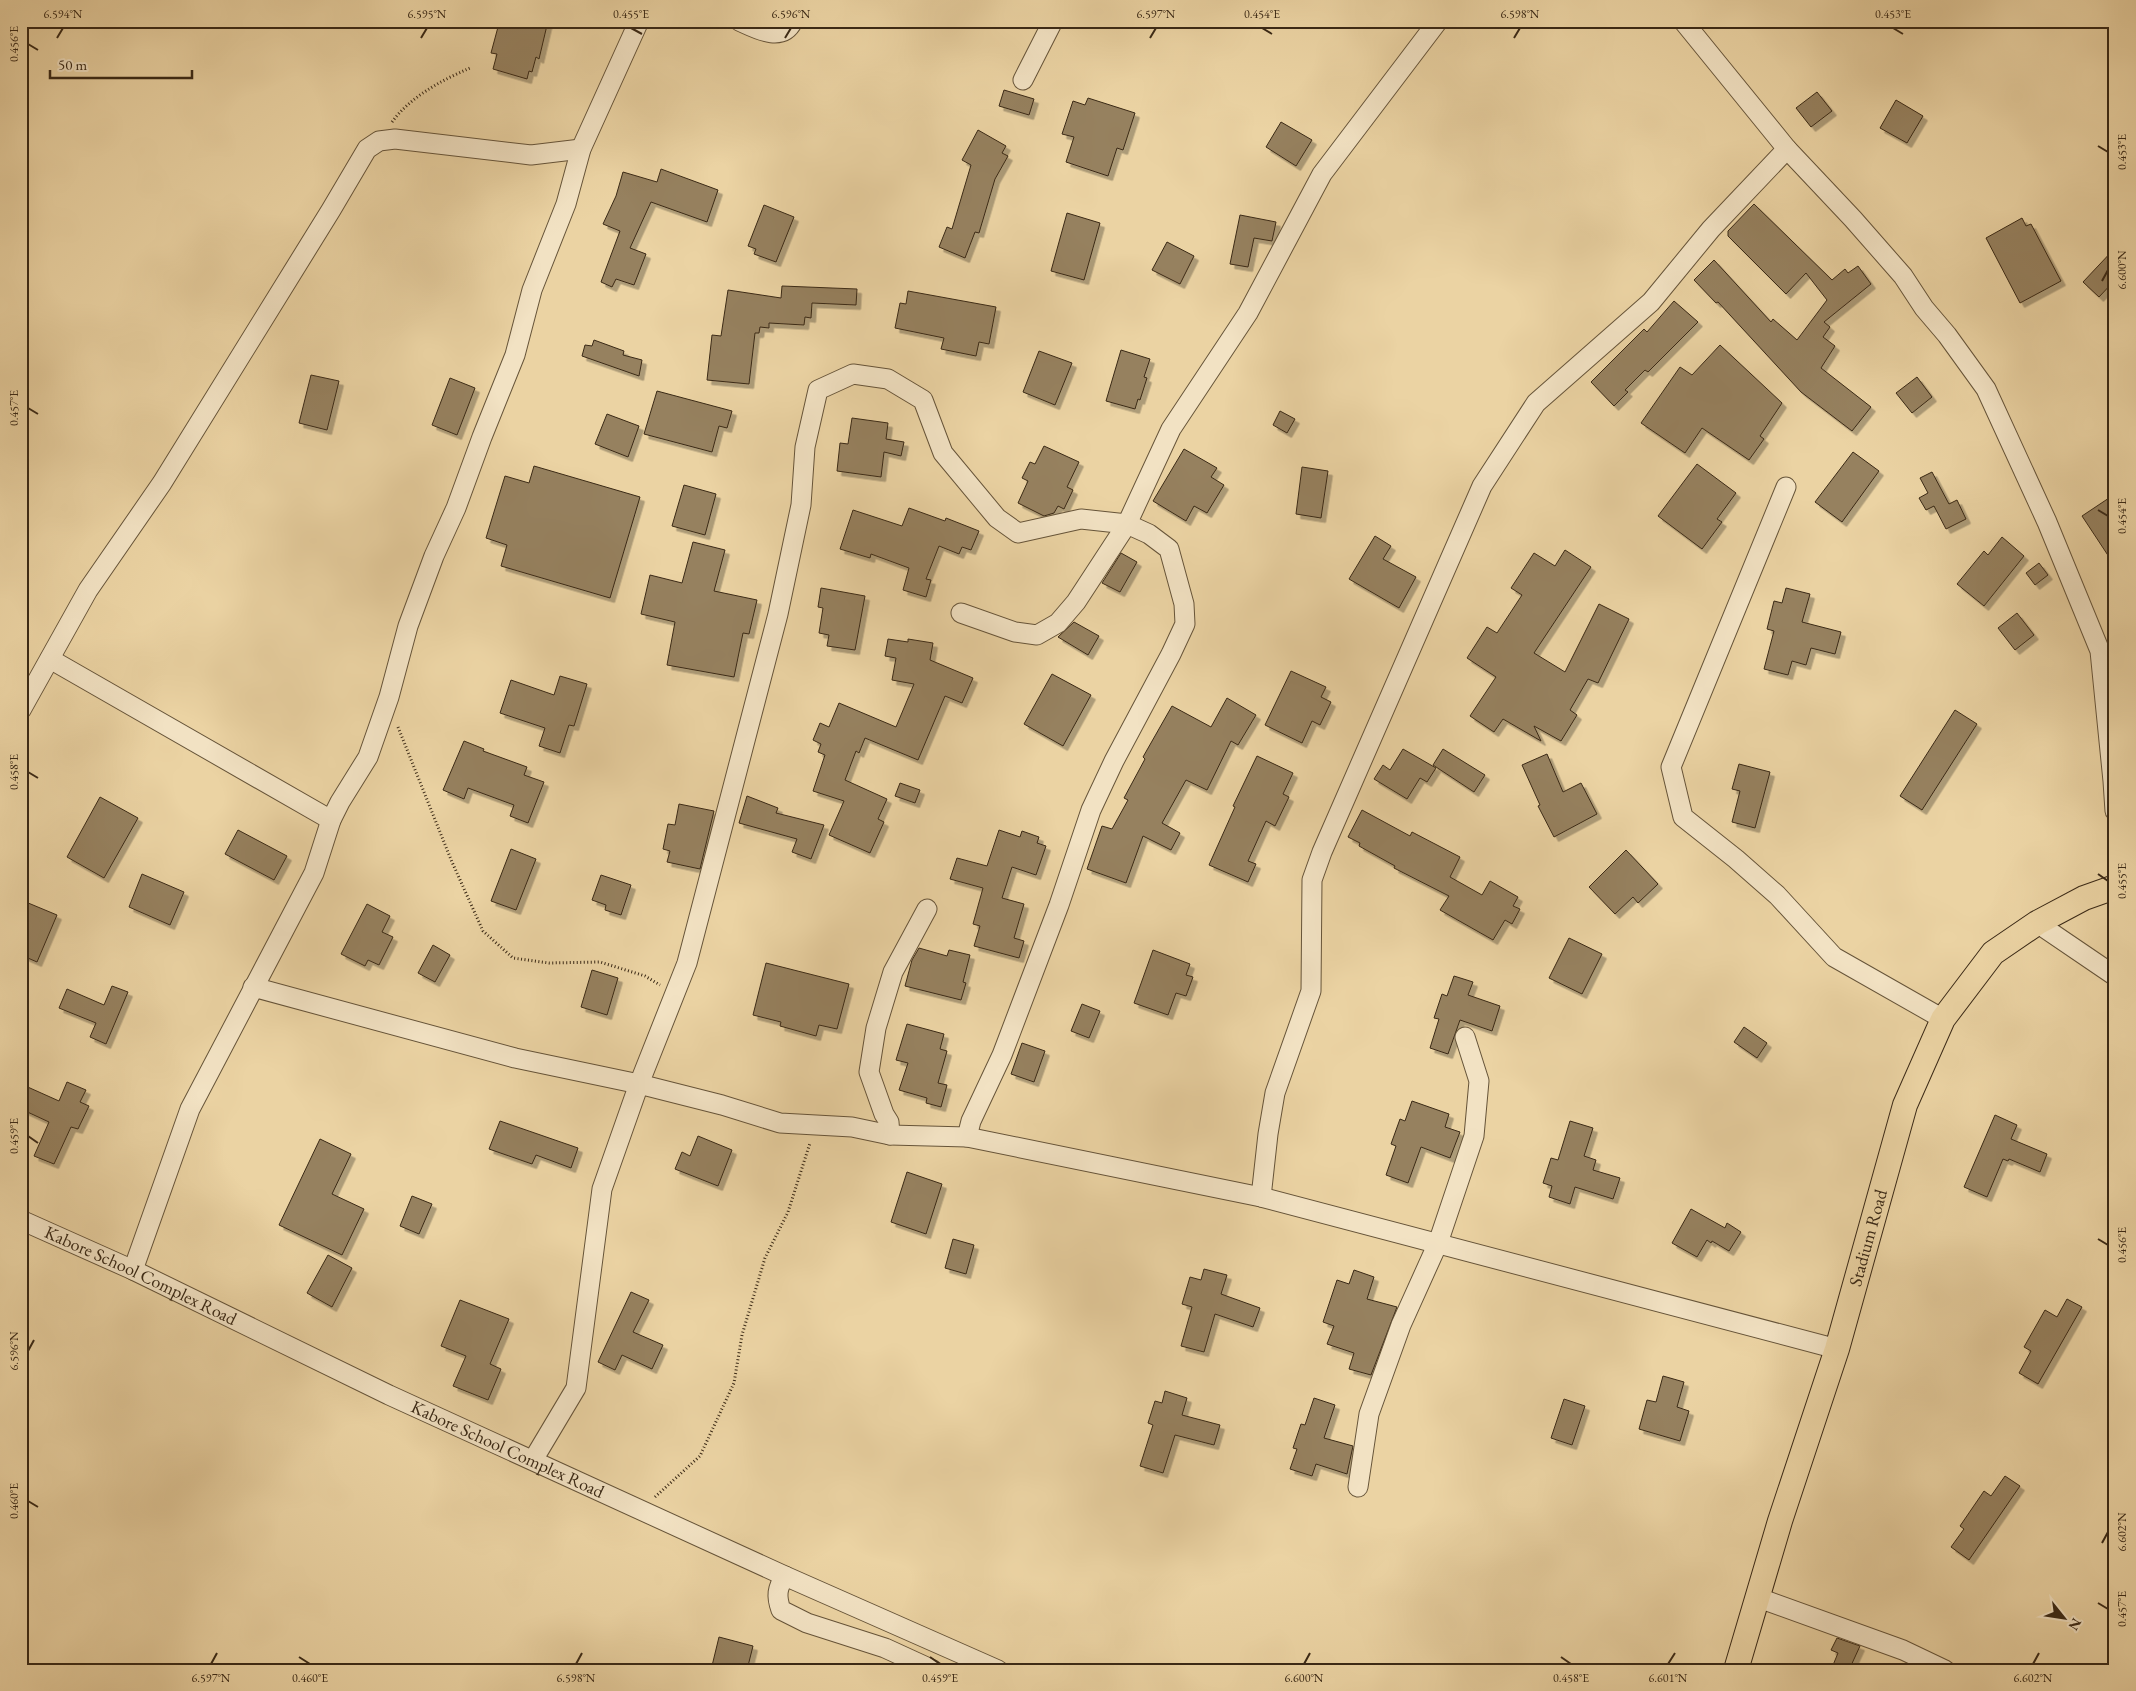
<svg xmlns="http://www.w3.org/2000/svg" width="2136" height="1691" font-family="'EB Garamond',serif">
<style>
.building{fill:#96815f;stroke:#3a2916;filter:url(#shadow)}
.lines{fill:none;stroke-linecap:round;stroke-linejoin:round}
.minor-casing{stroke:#665439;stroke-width:21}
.major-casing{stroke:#3a2916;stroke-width:26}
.path{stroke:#3a2916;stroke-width:3;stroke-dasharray:1 2.5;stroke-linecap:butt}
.minor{stroke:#f2e2c3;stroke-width:19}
.major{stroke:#ebd3a3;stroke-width:24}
.ticks{fill:none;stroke:#3a2916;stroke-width:2}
.labels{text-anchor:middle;stroke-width:4.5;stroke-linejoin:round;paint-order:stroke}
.street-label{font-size:18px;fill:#3a2916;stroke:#f2e2c3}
.neatline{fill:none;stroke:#3a2916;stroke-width:2}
.ticks-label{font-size:12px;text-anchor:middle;fill:#3a2916}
</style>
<defs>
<filter id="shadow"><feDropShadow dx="4.5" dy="4.5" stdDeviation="0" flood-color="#0004"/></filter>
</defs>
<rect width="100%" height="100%" fill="#ebd3a3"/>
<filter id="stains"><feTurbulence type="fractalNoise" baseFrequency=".004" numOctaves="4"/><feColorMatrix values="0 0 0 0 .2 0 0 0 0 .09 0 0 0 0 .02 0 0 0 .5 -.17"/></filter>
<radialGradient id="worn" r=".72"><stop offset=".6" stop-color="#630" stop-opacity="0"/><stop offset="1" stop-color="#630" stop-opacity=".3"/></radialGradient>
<path class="building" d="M507,21H548L539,59L536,57L532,72L529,71L527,79L493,69L497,54L491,53L498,27L505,28Z
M1004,90L1034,99L1029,115L999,106Z
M1817,92L1832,111L1811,127L1796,108Z
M1088,98L1135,113L1123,150L1117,148L1108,176L1066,162L1074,137L1062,134L1073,101L1085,105Z
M1896,100L1923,116L1907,143L1880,128Z
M1281,122L1312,140L1296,166L1266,147Z
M978,130L1006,146L1002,153L1008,156L995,179L979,233L975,232L965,258L939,247L947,227L952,229L971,165L962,160Z
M661,169L718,190L707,222L651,202L630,248L646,254L634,285L616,279L612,287L601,282L620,231L603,224L616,196L623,172L657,182Z
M1754,204L1832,280L1845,269L1848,273L1858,266L1871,284L1824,322L1830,327L1823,337L1835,346L1821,368L1871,407L1852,431L1801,392L1718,302L1716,303L1694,280L1714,260L1771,322L1773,319L1797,340L1827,300L1806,273L1786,294L1728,236V231Z
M764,205L794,217L776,262L754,254L756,249L748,246Z
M1067,213L1100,223L1084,280L1051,271Z
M1240,215L1276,222L1272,241L1254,238L1248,267L1230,264Z
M2022,218L2026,226L2031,224L2061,281L2020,303L1986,238Z
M1167,242L1194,256L1180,284L1152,270Z
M2115,248V280L2099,297L2083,282Z
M782,286L857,289L856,305L812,303L811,318L805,317L804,325L769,323V328L760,327L759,333H755L749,384L707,380L712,335L721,336L728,290L781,298Z
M908,291L996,307L989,344L979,342L976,356L941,349L944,338L895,328L900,303L906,304Z
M1674,301L1698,322L1648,372L1645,370L1625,390L1628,392L1614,406L1591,382L1644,329L1647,332Z
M594,340L624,351L623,355L642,360L639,376L582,356L585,345L592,346Z
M1720,345L1782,403L1760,436L1764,439L1749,460L1702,428L1685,453L1641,423L1680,367L1692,375Z
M1121,350L1150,359L1144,377L1147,378L1140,400L1138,399L1135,409L1106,401Z
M1039,351L1072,363L1055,405L1023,392Z
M311,375L339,381L327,430L299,423Z
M1917,377L1932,397L1912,413L1896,393Z
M450,378L475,388L457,435L432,425Z
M657,391L732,411L727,428L719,426L712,452L644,434Z
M1280,411L1295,419L1287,433L1273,425Z
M607,414L639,426L628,457L595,444Z
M852,418L888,423L886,439L904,442L901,456L884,452L881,477L837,471L840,443L848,444Z
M1044,446L1079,462L1067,487L1073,490L1064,509L1058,506L1054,513L1044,516L1018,503L1028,481L1022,478L1030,462L1035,464Z
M1184,449L1217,468L1211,477L1224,485L1207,513L1194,506L1186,521L1153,501Z
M1853,452L1879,471L1842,522L1815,502Z
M1697,464L1736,493L1717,519L1722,522L1702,549L1658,516Z
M534,466L640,497L610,598L501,566L507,545L486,538L505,476L529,483Z
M1302,467L1328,471L1321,518L1296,514Z
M1932,472L1949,504L1957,500L1966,519L1946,529L1934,506L1926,510L1919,498L1928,493L1920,478Z
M684,485L716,494L705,535L672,526Z
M2115,494V566L2082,516Z
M909,508L945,521L946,518L979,531L971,550L962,547L959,554L939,546L926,579L931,580L926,597L903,590L909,568L871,554L870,558L840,549L853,510L902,526Z
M1375,536L1391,546L1383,559L1416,577L1399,608L1349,579Z
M2002,537L2024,556L1984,606L1957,584L1984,551L1988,555Z
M693,542L725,550L714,591L757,600L749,634L743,633L734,677L667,665L675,622L641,614L650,575L682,583Z
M1565,550L1591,567L1534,653L1565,672L1599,604L1629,619L1598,683L1588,679L1570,710L1577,715L1561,741L1534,726L1541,741L1503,719L1494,732L1470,716L1496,677L1467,658L1487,627L1497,633L1522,595L1511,588L1534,553L1555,566Z
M1121,553L1137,562L1120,592L1102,583Z
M2039,563L2048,575L2035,585L2026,573Z
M821,588L865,596L855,650L827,646L829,635L819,633L823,608L818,607Z
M1786,588L1810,594L1802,622L1841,632L1835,654L1811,648L1806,665L1792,661L1788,675L1764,669L1774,631L1767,629L1774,601L1782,603Z
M2017,613L2034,635L2015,650L1998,628Z
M1074,622L1099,636L1088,655L1058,637Z
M888,639L908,642V639L933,643L930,660L973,678L962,703L945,696L918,760L865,738L859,753L856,751L845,780L887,799L878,819L884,822L870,853L829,835L844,801L813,791L825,755L818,752L821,744L813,740L820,723L829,727L839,703L896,727L914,684L892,680L896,658L885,656Z
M1291,671L1326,687L1321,697L1331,702L1320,725L1312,721L1302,743L1265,725Z
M1052,674L1091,695L1063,746L1024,724Z
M560,676L587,684L574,726L569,725L560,753L539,746L545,728L500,713L511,680L554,695Z
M1227,698L1256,715L1238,745L1231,741L1207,790L1186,780L1162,823L1180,833L1171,850L1143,836L1126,883L1087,869L1102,826L1112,829L1128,800L1124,798L1145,759L1143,757L1172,706L1211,727Z
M1955,710L1977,724L1922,810L1900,796Z
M464,741L484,749L483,751L527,767L524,775L544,782L528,823L510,816L514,805L468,788L464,799L443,790Z
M1403,749L1436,768L1427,782L1420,778L1407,799L1374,779L1383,765L1390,770Z
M1443,749L1485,775L1474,792L1433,765Z
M1547,754L1563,792L1581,783L1597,814L1554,837L1538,806L1540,805L1522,765Z
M1257,756L1293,773L1283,794L1289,797L1275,826L1266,821L1248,861L1256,864L1248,882L1209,865L1235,807L1233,806Z
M1739,764L1770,772L1755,828L1732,822L1740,791L1732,789Z
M900,783L920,790L915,803L895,796Z
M747,796L778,808L776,813L824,825L811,859L792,852L797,839L739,823Z
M100,797L138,818L104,878L67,857Z
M679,804L714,811L700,869L667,862L670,851L663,849L668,824L675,825Z
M1362,810L1410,836L1412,832L1460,857L1450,877L1482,895L1490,881L1518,897L1513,906L1520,909L1512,924L1505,920L1493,940L1440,910L1449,896L1394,868L1395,866L1359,846L1360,843L1348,837Z
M238,830L287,856L274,880L225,854Z
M999,830L1020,837L1022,831L1039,837L1037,843L1046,846L1036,875L1012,867L1002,898L1024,904L1014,938L1024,941L1019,958L974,946L980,926L973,924L983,888L950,879L957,858L987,866Z
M511,849L536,859L516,910L491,901Z
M1626,850L1658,884L1638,903L1633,897L1615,914L1589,887Z
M142,874L184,892L170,925L129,907Z
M601,875L631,885L621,915L605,910L606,905L592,900Z
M21,900L57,915L37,962L21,955Z
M367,904L390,916L382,932L393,937L379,965L368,960L365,966L341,954Z
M1569,938L1602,954L1582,994L1549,978Z
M433,945L450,955L435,982L418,973Z
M919,948L947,956L949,950L970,955L963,982L966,983L961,1000L905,986L912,960Z
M1153,950L1190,964L1186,975L1193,977L1186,996L1176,993L1168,1015L1134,1003Z
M766,963L849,984L837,1029L819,1025L816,1036L780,1026L781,1022L753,1015Z
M592,970L618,978L607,1015L581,1007Z
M1454,976L1473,982L1468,995L1500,1006L1492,1031L1460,1020L1448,1054L1430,1048L1439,1019L1434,1018L1442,994L1447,996Z
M112,986L128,992L106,1044L90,1037L96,1023L59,1008L67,989L104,1005Z
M1082,1004L1100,1011L1089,1038L1071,1031Z
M907,1024L944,1034L940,1049L947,1051L938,1083L947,1085L941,1107L926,1103L927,1098L899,1090L908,1063L896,1060Z
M1744,1027L1767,1043L1757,1058L1734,1042Z
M1022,1043L1045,1051L1034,1082L1011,1074Z
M67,1082L86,1090L80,1102L89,1106L78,1129L71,1127L54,1164L34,1156L49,1122L21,1109V1084L59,1101Z
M1412,1101L1449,1114L1445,1127L1460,1132L1450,1158L1421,1147L1408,1183L1386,1175L1396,1146L1391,1144L1400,1119L1405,1121Z
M1995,1115L2017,1125L2011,1139L2047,1154L2040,1172L2009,1159L2008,1161L2003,1159L1987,1197L1964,1187Z
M500,1121L578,1148L571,1168L536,1155L532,1164L489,1149Z
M1570,1121L1593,1128L1584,1156L1596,1160L1593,1170L1620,1178L1613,1199L1575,1187L1570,1204L1549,1197L1552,1186L1543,1183L1551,1158L1558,1160Z
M698,1136L732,1150L718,1186L675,1169L682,1152L690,1156Z
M320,1139L351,1154L332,1194L364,1209L342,1255L279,1225Z
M907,1172L942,1184L926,1234L891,1222Z
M412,1196L432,1204L419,1234L400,1226Z
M1691,1209L1725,1228L1727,1223L1741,1232L1729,1251L1712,1241L1711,1243L1707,1240L1697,1257L1672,1243Z
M953,1239L974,1245L966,1274L945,1268Z
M328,1255L352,1268L332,1307L307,1293Z
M1204,1269L1227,1275L1221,1294L1260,1308L1253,1327L1215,1314L1204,1352L1181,1346L1192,1307L1182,1304L1190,1277L1201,1280Z
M1354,1270L1374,1277L1367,1299L1397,1307L1371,1375L1349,1369L1354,1353L1327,1344L1334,1326L1323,1322L1337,1280L1349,1284Z
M631,1292L649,1300L633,1332L663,1345L652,1369L622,1355L615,1370L598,1362Z
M2067,1299L2082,1307L2038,1384L2019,1373L2031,1351L2024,1347L2045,1310L2057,1317Z
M460,1300L509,1319L490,1364L501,1369L488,1400L453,1386L466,1356L441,1346Z
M1663,1376L1684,1382L1677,1407L1689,1411L1680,1441L1639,1429L1647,1400L1656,1402Z
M1165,1391L1187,1398L1182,1415L1220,1425L1214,1445L1175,1435L1163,1473L1140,1466L1153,1425L1148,1423L1155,1401L1162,1403Z
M1314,1398L1335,1405L1324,1438L1353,1446L1347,1474L1316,1464L1312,1476L1290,1469L1297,1449L1293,1448L1301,1424L1305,1425Z
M1564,1399L1585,1406L1572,1445L1551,1438Z
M2005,1476L2020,1486L1969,1560L1951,1547L1964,1529L1960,1526L1984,1491L1991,1496Z
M719,1637L753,1646L747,1670H711Z
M1837,1638L1860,1646L1849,1670H1831L1838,1653L1831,1650Z"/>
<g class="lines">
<defs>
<g id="minor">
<path d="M739,21C755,28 782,44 793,21"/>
<path d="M1683,21L1787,149L1853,219L1903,276L1924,308L1947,335L1986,389L2047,522L2100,651L2113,781L2115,811"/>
<path d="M1023,80L1053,21"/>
<path d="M1786,487L1671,767L1683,817L1736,859L1777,895L1834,957L1943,1019"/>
<path d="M961,613L1015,632L1037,635L1058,623L1076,602L1127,524L1171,429L1248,313L1322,174L1438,21"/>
<path d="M50,659L331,820"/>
<path d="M21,710L88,590L162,483L331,210L367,149L379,141L395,139L531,155L581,149"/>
<path d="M2037,923L2115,976"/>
<path d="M253,987L515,1058L639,1084L722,1105L780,1123L852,1127L890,1135L967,1137L1261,1197L1837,1349"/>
<path d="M890,1135L889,1122L884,1114L869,1072L876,1028L893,972L927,909"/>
<path d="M1261,1197L1268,1134L1275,1093L1311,991L1312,880L1322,852L1482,486L1536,403L1651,302L1711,229L1787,149"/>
<path id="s1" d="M21,1220L133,1270L389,1395L785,1576L998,1670"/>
<path d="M133,1270L190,1109L314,873L331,820L340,802L368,757L389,697L408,626L434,556L456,508L482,437L515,355L532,290L566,204L581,149L639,21"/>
<path d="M533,1460L576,1388L602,1189L639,1084L687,963L778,614L801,505L805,447L818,390L853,374L888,379L923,400L943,453L997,518L1018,533L1081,519L1127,524L1149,534L1169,549L1184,604L1185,624L1171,654L1114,761L1091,810L1059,905L1002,1055L971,1121L967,1137"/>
<path d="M1358,1487L1369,1414L1401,1325L1438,1243L1474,1136L1479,1081L1465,1037"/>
<path d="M785,1576C777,1588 776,1596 781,1610L807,1623L885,1648L933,1670"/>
<path d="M1759,1598L1903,1650L1945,1670"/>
</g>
<g id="major">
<path id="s2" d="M1736,1670L1780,1521L1837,1349L1905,1105L1943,1019L1993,953L2037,923L2084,898L2115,887"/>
</g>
</defs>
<use href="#minor" class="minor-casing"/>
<use href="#major" class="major-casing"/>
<path class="path" d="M392,122C410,97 442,80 470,68
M398,727L452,862L483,931L513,958L549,963L600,962L645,976L660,985
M655,1497L700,1456L734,1383L742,1335L765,1258L788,1212L810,1143"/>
<use href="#minor" class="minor"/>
<use href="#major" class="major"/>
</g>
<path class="ticks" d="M631,28L642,34M1262,28L1272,34M1893,28L1903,34M57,38L63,28M421,38L427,28M785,38L791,28M1150,38L1156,28M1514,38L1520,28M28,44L38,50M2098,146L2108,152M2102,281L2108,270M28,408L38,414M2098,510L2108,516M28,772L38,778M2098,874L2108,881M28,1136L38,1143M2098,1239L2108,1245M28,1351L34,1340M28,1501L38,1507M2102,1543L2108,1532M2098,1603L2108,1609M299,1657L310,1664M930,1657L940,1664M1561,1657L1571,1664M211,1664L217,1653M576,1664L582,1653M1304,1664L1310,1653M1668,1664L1675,1653M2033,1664L2039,1653"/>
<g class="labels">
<g class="street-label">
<text dy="6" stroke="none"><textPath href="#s2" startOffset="452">Stadium Road</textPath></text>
<text dy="6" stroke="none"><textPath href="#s1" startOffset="132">Kabore School Complex Road</textPath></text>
<text dy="6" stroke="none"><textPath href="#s1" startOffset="538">Kabore School Complex Road</textPath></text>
</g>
</g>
<rect width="2136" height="1691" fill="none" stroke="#ebd3a3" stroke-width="55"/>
<g transform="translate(2064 1618) rotate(120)" stroke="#f2e2c3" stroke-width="4" paint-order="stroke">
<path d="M0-4L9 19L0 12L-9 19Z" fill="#3a2916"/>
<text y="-8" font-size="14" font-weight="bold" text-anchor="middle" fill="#3a2916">N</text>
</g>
<path d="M50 70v8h142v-8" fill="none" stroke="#3a2916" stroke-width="2.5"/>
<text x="58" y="70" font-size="15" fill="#3a2916" stroke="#f2e2c3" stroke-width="4" paint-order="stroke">50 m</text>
<rect x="28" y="28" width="2080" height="1636" class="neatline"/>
<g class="ticks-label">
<text x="63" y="18">6.594°N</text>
<text x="427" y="18">6.595°N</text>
<text x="631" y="18">0.455°E</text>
<text x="791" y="18">6.596°N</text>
<text x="1156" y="18">6.597°N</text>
<text x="1262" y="18">0.454°E</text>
<text x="1520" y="18">6.598°N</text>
<text x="1893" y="18">0.453°E</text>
<text transform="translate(14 44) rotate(-90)" y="4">0.456°E</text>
<text transform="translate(2122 152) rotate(-90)" y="4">0.453°E</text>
<text transform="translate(2122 270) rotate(-90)" y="4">6.600°N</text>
<text transform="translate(14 408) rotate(-90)" y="4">0.457°E</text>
<text transform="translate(2122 516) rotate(-90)" y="4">0.454°E</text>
<text transform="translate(14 772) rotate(-90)" y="4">0.458°E</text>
<text transform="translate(2122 881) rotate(-90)" y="4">0.455°E</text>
<text transform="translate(14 1136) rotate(-90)" y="4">0.459°E</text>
<text transform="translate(2122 1245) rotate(-90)" y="4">0.456°E</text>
<text transform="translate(14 1351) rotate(-90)" y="4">6.596°N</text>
<text transform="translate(14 1501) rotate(-90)" y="4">0.460°E</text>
<text transform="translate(2122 1532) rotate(-90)" y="4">6.602°N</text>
<text transform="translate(2122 1609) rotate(-90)" y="4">0.457°E</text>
<text x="211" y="1682">6.597°N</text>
<text x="310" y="1682">0.460°E</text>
<text x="576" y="1682">6.598°N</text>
<text x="940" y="1682">0.459°E</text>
<text x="1304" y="1682">6.600°N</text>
<text x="1571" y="1682">0.458°E</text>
<text x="1668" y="1682">6.601°N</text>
<text x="2033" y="1682">6.602°N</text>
</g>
<rect width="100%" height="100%" filter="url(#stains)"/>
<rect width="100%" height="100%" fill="url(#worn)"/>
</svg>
